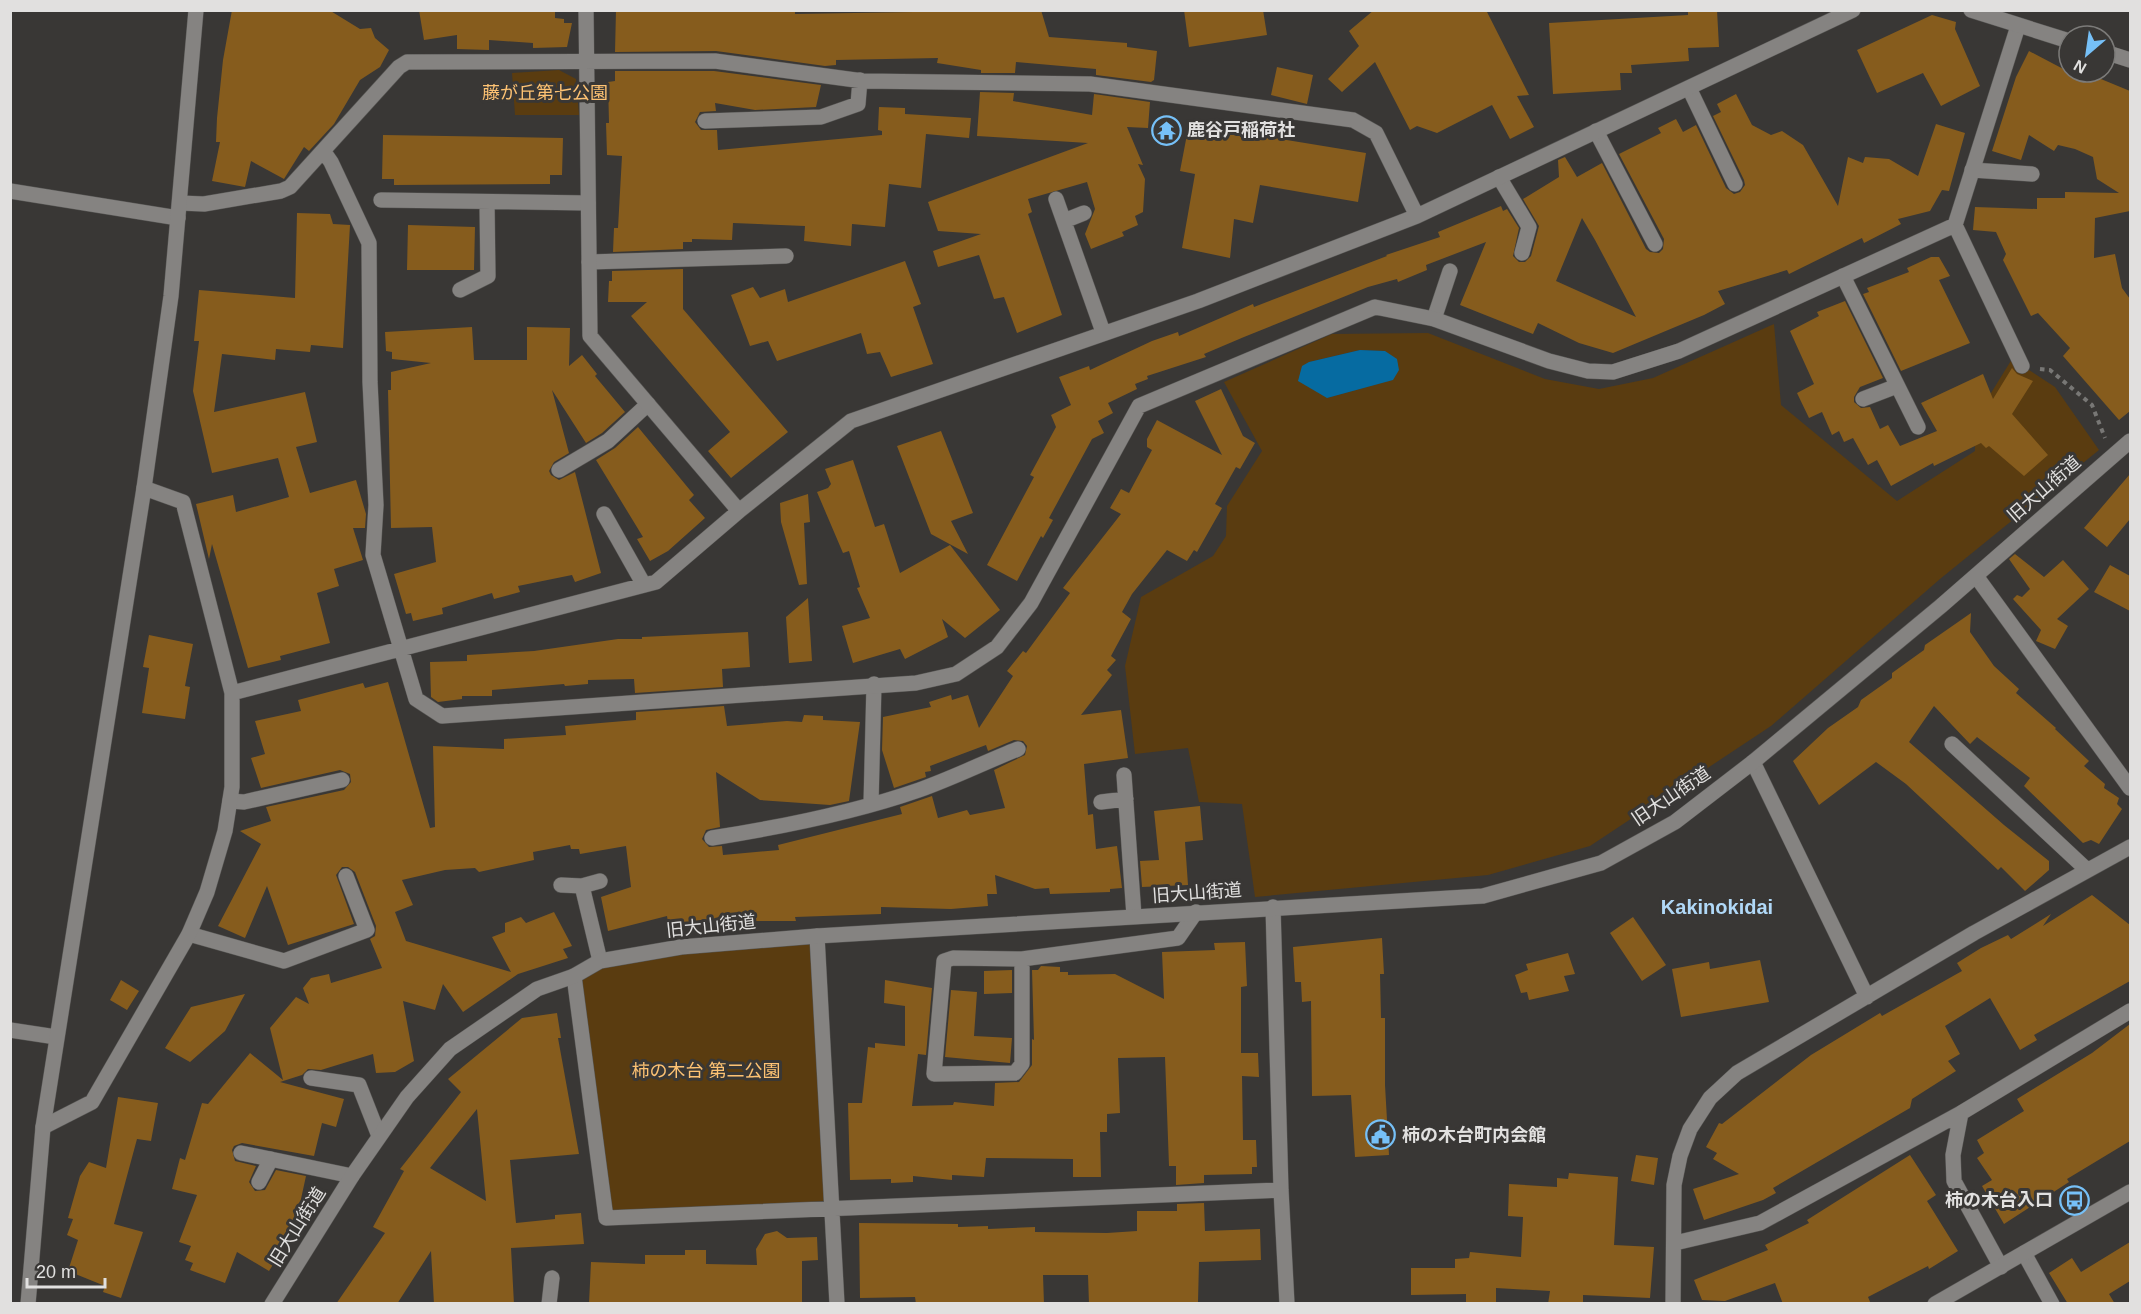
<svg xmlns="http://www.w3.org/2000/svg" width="2141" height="1314" font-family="Helvetica,'Noto Sans JP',sans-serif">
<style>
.green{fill:#5a3c10;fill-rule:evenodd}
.water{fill:#066ba1}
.building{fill:#865c1d;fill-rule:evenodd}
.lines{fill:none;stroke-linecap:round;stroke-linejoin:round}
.service-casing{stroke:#565553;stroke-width:16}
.minor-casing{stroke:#565553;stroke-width:16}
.tertiary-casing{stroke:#565553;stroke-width:16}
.path{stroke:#787775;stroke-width:4;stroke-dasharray:4.5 4.5;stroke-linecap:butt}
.service{stroke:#858381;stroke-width:15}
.minor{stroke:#858381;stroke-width:15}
.tertiary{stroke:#858381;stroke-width:15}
.labels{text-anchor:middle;stroke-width:6;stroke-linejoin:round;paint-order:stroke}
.park-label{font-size:18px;fill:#fdc273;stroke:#393735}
.poi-label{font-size:18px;font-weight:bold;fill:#e1e0df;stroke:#393735;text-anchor:start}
.street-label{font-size:18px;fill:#e1e0df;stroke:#393735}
.neighbourhood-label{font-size:20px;font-weight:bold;fill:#b0d8f7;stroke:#393735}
</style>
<rect width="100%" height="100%" fill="#393735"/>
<path class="green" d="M559,70L576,79L579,115H515L512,73Z
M1774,324L1781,405L1897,501L1975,451V419L2012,359L2055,387L2099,450L1940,579L1771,726L1590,846L1488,875L1255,897L1242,804L1199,802L1188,748L1135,754L1125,666L1141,597L1213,556L1226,536L1227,506L1262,451L1224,382L1332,334L1428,333L1545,379L1599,389L1653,378ZM1360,350L1385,351L1392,380L1327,398L1309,362Z
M817,936L831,1209L606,1218L574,976L600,961Z"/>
<path class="water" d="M1360,350L1385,351L1397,359L1399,370L1393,380L1327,398L1298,381L1302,366L1309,362Z"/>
<path class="building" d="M232,10H329L360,29L371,28L375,38L389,50L380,67L360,80L334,124L309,151L304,147L284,179L251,161L245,187L212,181L220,142H216L217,118L223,60Z
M419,10H555V18L564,19V23H572L567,47L533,48V43L489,40V50L457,49V35L424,40Z
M616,10H795V14L1041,10L1049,37L1127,43V47L1157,51L1154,80L1151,82L1096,75V69L1016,62L1015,73H981V70L937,63L938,58L836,60V65L825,66L716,51L615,52Z
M1184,10H1263L1267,35L1189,47Z
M1374,10H1486L1529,95L1517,96L1534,127L1510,139L1492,105L1437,133L1417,126L1410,130L1375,62L1342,92L1328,79L1359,46L1349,31Z
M1688,10H1717L1719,47L1688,48L1689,61L1631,65L1632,73H1620L1621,90L1553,94L1549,23L1688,15Z
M1932,15L1956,22L1955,29L1980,86L1941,106L1923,73L1877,93L1857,50Z
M2029,51L2069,72H2084L2130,91V211L2095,218L2094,258L2115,254L2122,288L2130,299V411L2119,420L2063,356L2070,348L2038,313L2031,316L2003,260L2006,254L1996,232L1973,230L1975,207L2037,209V198H2065V192L2119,193L2097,179L2093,157L2075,149L2058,145L2054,151L2029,135L2021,160L1992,151L2016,77Z
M1277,67L1313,75L1307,104L1271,95Z
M615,71H714L821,85L816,107L755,110L715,103L716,111L700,112L695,122L701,130H717L718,150L882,135V131L878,130L879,107L905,108V114L971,118L969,138L926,134L921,188L889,184L885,227L852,224L851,246L804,241L805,226L733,223L732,240L692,239V242H683V249L613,252L614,228H618L622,156L607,155L606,123H609L608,82L615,81Z
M980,92L1014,93L1013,101L1092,115L1094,94L1150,102L1148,128L1127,127L1143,165L1138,164L1145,179L1143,212L1135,216L1138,225L1122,232L1124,236L1091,249L1085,234L1095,209L1087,182L1028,199L1032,212L1028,214L1062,315L1017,333L1004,297L994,299L979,255L938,267L933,251L981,234L938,231L928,202L1088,143L977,136Z
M1736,94L1752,125L1771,135L1782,131L1803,145L1838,206L1848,157L1863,163L1865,157L1889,159L1918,176L1936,124L1965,133L1949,191L1942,190L1930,211L1898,219L1901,224L1864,243L1862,238L1789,274L1787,270L1718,291L1725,304L1704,315L1613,353L1579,343L1538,323L1533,334L1460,305L1486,242L1426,265L1427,270L1398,282L1397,279L1368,287L1244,337L1204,354L1206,357L1147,376L1148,379L1135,384L1137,389L1108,403L1113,413L1098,421L1104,433L1092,439L1049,518L1053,520L1043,538L1041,536L1017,581L987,565L1034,477L1030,475L1056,427L1051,415L1071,405L1059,377L1089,366L1090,370L1152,341L1178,332L1179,336L1253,304L1254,307L1387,256L1386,255L1440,237L1438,232L1501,206L1503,211L1507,209L1519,228L1513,256L1519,262H1525L1531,256L1539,226L1523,199L1559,177L1558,160L1565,157L1577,177L1602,163L1646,249L1650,252L1659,253L1663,249L1664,239L1619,154L1661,133L1658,128L1676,119L1683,132L1696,125L1726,188L1734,194L1740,192L1745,185L1744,180L1713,116L1721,112L1717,104ZM1582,218L1595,240L1636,317L1556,281Z
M1189,124L1366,153L1358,202L1260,185L1253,223L1234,219L1230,258L1182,248L1195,174L1180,171Z
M383,135L563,138L562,175H550V184L394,185V179H382Z
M297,213L330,214L333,224L350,225L343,348L311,345L310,352L276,349L275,360L222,354L214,412L305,392L317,442L296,447L310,493L356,480L366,514L365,528H353L363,560L334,569L339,586L317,593L330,643L280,656L281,660L248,668L212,544L209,559L196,504L233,495L236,512L289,497L278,458L212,473L193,391L199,341H194L199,290L295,298Z
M408,225L475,227L474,270H407Z
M1931,257H1939L1950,276L1939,280L1970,343L1901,371L1863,294L1869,292L1867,288L1909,272L1907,268Z
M905,261L921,304L913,307L933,364L891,377L880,352L867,354L861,333L777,361L768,341L750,346L731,295L753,287L760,298L785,289L788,302Z
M683,269V309L788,432L731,478L708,451L730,432L631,316L647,302H608L609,281H612V271Z
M1845,301L1883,378L1860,387L1854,397V402L1861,408L1870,407L1880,429L1888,425L1900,446L1937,431L1921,403L1983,374L1993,399L2012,368L2017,374L2033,381L2012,414L2048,455L2024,476L1989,446L1986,448L1981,443L1934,466L1933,463L1891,486L1877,460L1868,465L1853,438L1844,442L1839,431L1832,435L1822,412L1809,418L1797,393L1814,384L1790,331L1819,316L1817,312Z
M472,327L474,360H527V327L570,328L569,366L582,355L597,374L595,376L625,412L602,433L586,443L552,390L569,453L554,462L549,471L551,475L559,480L575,472L601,573L575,582L572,575L518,586L520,592L494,599L492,593L442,608L443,614L413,621L411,613L406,614L394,574L436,562L432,527L391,528L388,390H391V372L431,363L392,359V352L386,351L385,332Z
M1221,389L1243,436L1255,443L1240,469L1236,467L1215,504L1222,508L1197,552L1194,550L1187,561L1167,550L1132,594L1122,612L1131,619L1111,656L1116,660L1107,670L1112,675L1081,715L1121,710L1128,758L1084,764L1088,815L1093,814L1096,849L1117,846L1122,888L1110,889V892L1050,894L1049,888L1035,889L995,875L997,894H987L988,906L951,909L881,907V914L795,917L796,921H750L749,924L718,927L717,923L669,928L667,916L608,931L601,897L631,887L626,846L580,854L579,849H571L570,845L533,852L534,860L479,872L475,868L445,870L402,880L413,905L395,912L406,941L511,972L492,937L505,932V923L521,917L526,923L554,912L572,946L563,949L568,958L518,974L463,1012L443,984L435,1010L403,1001L414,1061L395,1072L376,1073L373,1054L321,1070L308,1069L302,1075L280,1082L344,1099L336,1127L322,1123L314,1156L242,1143L234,1146L232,1150L235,1161L256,1166L249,1182L255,1191L265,1190L276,1170L306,1176L294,1231L269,1271L237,1252L225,1283L190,1270L193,1263L185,1260L191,1246L179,1242L197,1195L172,1189L180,1158L185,1160L202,1103L208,1104L250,1053L283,1080L270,1028L296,997L309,1004L303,988L311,978L329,974L331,983L382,968L370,939L375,936L376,926L355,872L348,867H342L336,875L354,924L288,945L267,886L245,938L218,926L261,844L240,831L271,821L266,807L344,790L351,782L350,774L340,770L261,788L251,758L265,754L255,721L301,711L298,700L363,683L365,688L388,682L430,828L435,827L433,746L504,749V739L566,735L565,726L636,720V712L724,706L727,726L787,721L802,722L804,715L823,716V720L860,722L849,801L830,805L760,800L716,772L720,827L706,830L702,839L709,847L722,846L723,855L779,850L778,845L902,814L900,807L932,796L938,818L967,810L970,815L1005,808L994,770L1025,755L1027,746L1023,741L1014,740L988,751L986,745L930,766L931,771L925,772L926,777L894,788L882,750L883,717L931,707L929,702L951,695L952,700L968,695L979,728L1013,676L1007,671L1023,651L1026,653L1070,593L1063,588L1121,514L1110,508L1121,489L1129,493L1152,450L1147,447V439L1157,420L1222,455L1195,401Z
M638,427L694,495L689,500L705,518L668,551L650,561L637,539L643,537L596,460L615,448Z
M941,431L973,513L951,521L968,554L931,534L897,446Z
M853,460L875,527L884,524L900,573L950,545L1000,610L965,638L942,619L948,637L905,659L900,649L853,663L842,626L870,618L857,588L860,587L849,551L843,553L817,492L828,488L831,484L825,469Z
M2130,474V519L2107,547L2084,528Z
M808,494L810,522L804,523L807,584L799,585L781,522L780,503Z
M2015,554L2044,577L2063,560L2089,589L2057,619L2068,626L2055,649L2036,641L2041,630L2013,599L2017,595L2022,597L2030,589L2009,559Z
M2110,565L2130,576V611L2094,592Z
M808,598L812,661L789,663L786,617Z
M1971,613L1970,632L1994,666L2019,689L2016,693L2056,728L2055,729L2089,761L2084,766L2105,784L2104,788L2119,798L2117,804L2122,809L2099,844L2091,840L2083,843L2024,786L2030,778L1977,737L1970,744L1934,706L1909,742L2004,825L2049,861V870L2025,891L2001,867L1998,870L1906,784L1876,762L1819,805L1793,761L1828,728L1858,707L1861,700L1892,678V673L1924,650L1925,645Z
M748,632L750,667L722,669L723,687L635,693L634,679L588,680V684L565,686L564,684L492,690V696H462V699L438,702L431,697L430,662L467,661V655L534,651L618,639H642V637Z
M149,635L193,644L185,686L190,687L185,719L142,713L149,668L143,667Z
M1200,806L1203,840L1185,842L1188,885L1142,887L1140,861L1159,860L1154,811Z
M2092,895L2130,925V981L2034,1035L2037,1040L2020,1050L1990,998L1945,1026L1960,1054L1948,1061L1956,1071L1912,1099L1910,1108L1773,1188L1776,1193L1763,1200L1704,1220L1693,1189L1739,1174L1713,1159L1717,1153L1706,1147L1719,1123L1722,1124L1811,1055L1880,1013L1882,1016L1962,971L1957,963L1981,948L2008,935L2011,939L2051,914L2043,926Z
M1633,917L1666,965L1642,981L1610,933Z
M1382,938L1384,974H1380L1381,1018H1385V1085L1389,1155L1355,1157L1351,1095L1312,1096L1311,1001L1302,1002L1301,982H1295L1293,947Z
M1245,942L1247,986L1241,987V1053H1258L1259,1077L1242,1076L1243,1140H1256L1257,1167H1252V1174L1204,1175V1183L1176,1185V1166H1169L1165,1057L1118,1058L1120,1113L1107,1114V1132H1100L1101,1177H1073V1159L986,1158L984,1177L952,1175V1180L913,1176V1182L891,1183V1179L850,1180L848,1103H862L868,1047L875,1048V1043L905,1046V1006L884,1003L885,980L932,988L926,1055L918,1054L912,1106L953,1105L954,1102L994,1106L995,1083L1019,1082L1032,1065V1039L1034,1040L1032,970H1038L1041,966L1060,967V972H1068V975L1115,974L1164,999L1162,952L1215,950L1214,943Z
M1568,953L1575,974L1564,976L1569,991L1529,1000L1527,992L1521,993L1515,975L1528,970L1526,964Z
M1760,960L1769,1002L1681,1017L1672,969L1709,962L1710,969Z
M1012,970V993L984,994V971Z
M121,980L139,991L127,1010L110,1000Z
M951,990L977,992L974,1036L1012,1038L1010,1063L945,1057Z
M245,994L225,1031L190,1062L165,1048L191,1007Z
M557,1013L561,1038H558L579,1154L510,1160L516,1223L555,1219V1215L581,1213L584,1244L511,1248L514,1304H434L431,1251L397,1304H336L385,1233L373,1227L404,1171L400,1169L461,1092L448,1079L522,1018ZM477,1109L486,1201L430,1168Z
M2130,1024V1141L2067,1179L2069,1182L2004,1224L1982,1186L1992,1180L1977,1158L1984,1153L1977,1140L2024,1111L2017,1099L2092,1053Z
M118,1097L158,1103L151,1141L137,1139L114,1224L143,1232L121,1298L103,1292L105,1286L68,1271L78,1240L67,1235L73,1219L68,1218L80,1176L89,1162L106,1168Z
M1636,1155L1658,1158L1654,1185L1631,1181Z
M1910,1155L1936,1195L1927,1201L1958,1251L1929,1269L1928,1266L1868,1297L1871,1304H1783L1775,1283L1725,1301L1702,1300L1694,1280L1768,1250L1765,1245L1809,1223L1807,1220Z
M1569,1173L1618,1177L1614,1245L1654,1247L1650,1298L1583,1295V1304H1548L1550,1291L1496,1288V1304H1466V1294L1411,1295V1268H1455V1259L1469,1258L1470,1252L1521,1257L1523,1217L1508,1216L1509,1184L1557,1187V1178L1568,1179Z
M1204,1203L1205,1231L1260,1229L1261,1260L1199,1262L1198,1302L1089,1304L1088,1275H1043L1044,1304H916L915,1297L860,1298L859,1223L958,1224V1227L988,1226V1229L1035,1227V1232L1107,1233L1137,1231V1211H1177V1204Z
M777,1231L787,1238L817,1237L818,1260L802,1261V1304H589L591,1262L645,1264V1255H685V1250H706V1264L757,1265L756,1249L765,1234Z
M2130,1242V1281L2109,1294L2115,1304H2068L2049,1273L2072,1258L2081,1272Z"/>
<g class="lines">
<defs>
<path id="service" d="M1689,88L1735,184
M1596,131L1655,244
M1972,170L2032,174
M1499,177L1529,227L1522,253
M381,200L588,203
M589,262L786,256
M1843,276L1918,427
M460,290L488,276L487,202
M1434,319L1450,271
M1863,399L1897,386
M559,470L608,441L648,404
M230,801L244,802L342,780
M871,804L874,684
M712,838C782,827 853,813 919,790C953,778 985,762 1018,749
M561,885L582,886L600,881
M582,886L600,961
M189,934L284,961L367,930L346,876
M311,1078L359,1085L379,1136
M241,1153L352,1176
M259,1182L271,1159
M549,1304L552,1278"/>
<path id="minor" d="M586,10L590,336L739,511
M2018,26L1955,225L2022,366
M705,121L821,117L858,104L860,80
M324,152L331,162L369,243L370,382L376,505L373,555L416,699L442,716L916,683L956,674L997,647L1031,603L1139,406L1375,307L1434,319L1549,361L1588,371L1613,372L1679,351L1955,225
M10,191L178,218
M1056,199L1103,332
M180,203L204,204L281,191L290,187L399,67L407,62L715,61L863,81L1090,84L1353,120L1376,133L1417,216
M1064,221L1084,213
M604,514L644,585
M1976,576L2130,788
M232,693L656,582L739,511L851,421L1198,301L1417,216L1853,10
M1952,744L2086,869
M1753,762L1867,997
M1124,775L1134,916
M1101,802L1126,799
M1273,907L1281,1190L1287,1304
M817,936L837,1304
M1022,959V1064L1015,1073L934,1074L944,961L953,958L1022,959L1178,938L1196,912
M574,976L606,1218L1281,1190
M10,1030L56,1037
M43,1127L92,1102L189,934L207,892L225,831L232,787V693L183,502L144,488
M1675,1243L1760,1223L1961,1113
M2024,1253L2052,1304
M2001,1267L1954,1181L1953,1155L1961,1113L2130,1011
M1673,1304L1674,1185L1680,1156L1690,1129L1710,1098L1737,1073L1974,933L2130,847"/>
<path id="tertiary" d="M1971,10L2069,41
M2105,52L2130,60
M28,1304L43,1127L144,488L171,296L196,10
M272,1304L352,1176L407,1097L450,1049L537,989L574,976L600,961L681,947L817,936L1483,896L1601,863L1675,822L1753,762L1941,606L2130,441
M1935,1304L2130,1192"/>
</defs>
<use href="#service" class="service-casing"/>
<use href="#minor" class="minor-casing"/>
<use href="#tertiary" class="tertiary-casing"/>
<path class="path" d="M2040,369L2050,370L2092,405L2105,438"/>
<use href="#service" class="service"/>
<use href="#minor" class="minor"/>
<use href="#tertiary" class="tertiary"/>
</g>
<defs>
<symbol id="temple-ring" viewBox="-11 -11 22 22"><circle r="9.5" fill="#393735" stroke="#76c0f7" stroke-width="1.5"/><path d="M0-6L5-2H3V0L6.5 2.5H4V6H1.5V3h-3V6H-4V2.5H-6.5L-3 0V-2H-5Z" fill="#76c0f7"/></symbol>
<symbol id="civic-ring" viewBox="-11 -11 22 22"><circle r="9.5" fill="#393735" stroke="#76c0f7" stroke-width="1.5"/><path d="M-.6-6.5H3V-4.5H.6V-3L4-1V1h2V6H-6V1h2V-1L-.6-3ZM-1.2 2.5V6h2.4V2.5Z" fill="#76c0f7"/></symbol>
<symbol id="bus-ring" viewBox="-11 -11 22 22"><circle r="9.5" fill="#393735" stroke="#76c0f7" stroke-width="1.5"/><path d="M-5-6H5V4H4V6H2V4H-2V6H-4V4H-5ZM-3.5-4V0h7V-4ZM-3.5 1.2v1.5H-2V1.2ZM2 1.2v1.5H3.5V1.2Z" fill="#76c0f7"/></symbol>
</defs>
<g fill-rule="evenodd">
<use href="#temple-ring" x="1150" y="114" width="33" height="33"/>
<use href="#civic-ring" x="1364" y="1118" width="33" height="33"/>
<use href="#bus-ring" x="2058" y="1184" width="33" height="33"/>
</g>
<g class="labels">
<g class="park-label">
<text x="545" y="99">藤が丘第七公園</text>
<text x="706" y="1077">柿の木台 第二公園</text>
</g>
<g class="poi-label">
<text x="1187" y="136">鹿谷戸稲荷社</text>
<text x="1402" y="1141">柿の木台町内会館</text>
<text x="2053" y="1206" text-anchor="end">柿の木台入口</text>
</g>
<g class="street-label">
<text transform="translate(2044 489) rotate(-41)" y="6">旧大山街道</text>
<text transform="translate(1671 796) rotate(-34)" y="6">旧大山街道</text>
<text transform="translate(1197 893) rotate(-4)" y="6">旧大山街道</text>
<text transform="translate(711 926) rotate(-6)" y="6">旧大山街道</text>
<text transform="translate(297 1227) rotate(-58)" y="6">旧大山街道</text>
</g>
<g class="neighbourhood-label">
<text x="1717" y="914">Kakinokidai</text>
</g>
</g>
<rect width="2141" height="1314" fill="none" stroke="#e1e0df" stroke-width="24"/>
<g transform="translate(2087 54) rotate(209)"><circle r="28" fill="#393735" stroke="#7c7b79" stroke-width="1.5"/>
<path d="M0-4.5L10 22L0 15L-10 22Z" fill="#76c0f7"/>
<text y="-9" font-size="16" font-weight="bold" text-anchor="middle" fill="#e1e0df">N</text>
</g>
<path d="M27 1278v9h78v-9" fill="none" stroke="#e1e0df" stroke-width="3"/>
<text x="36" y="1278" font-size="18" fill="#e1e0df" stroke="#393735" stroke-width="4.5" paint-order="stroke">20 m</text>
</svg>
